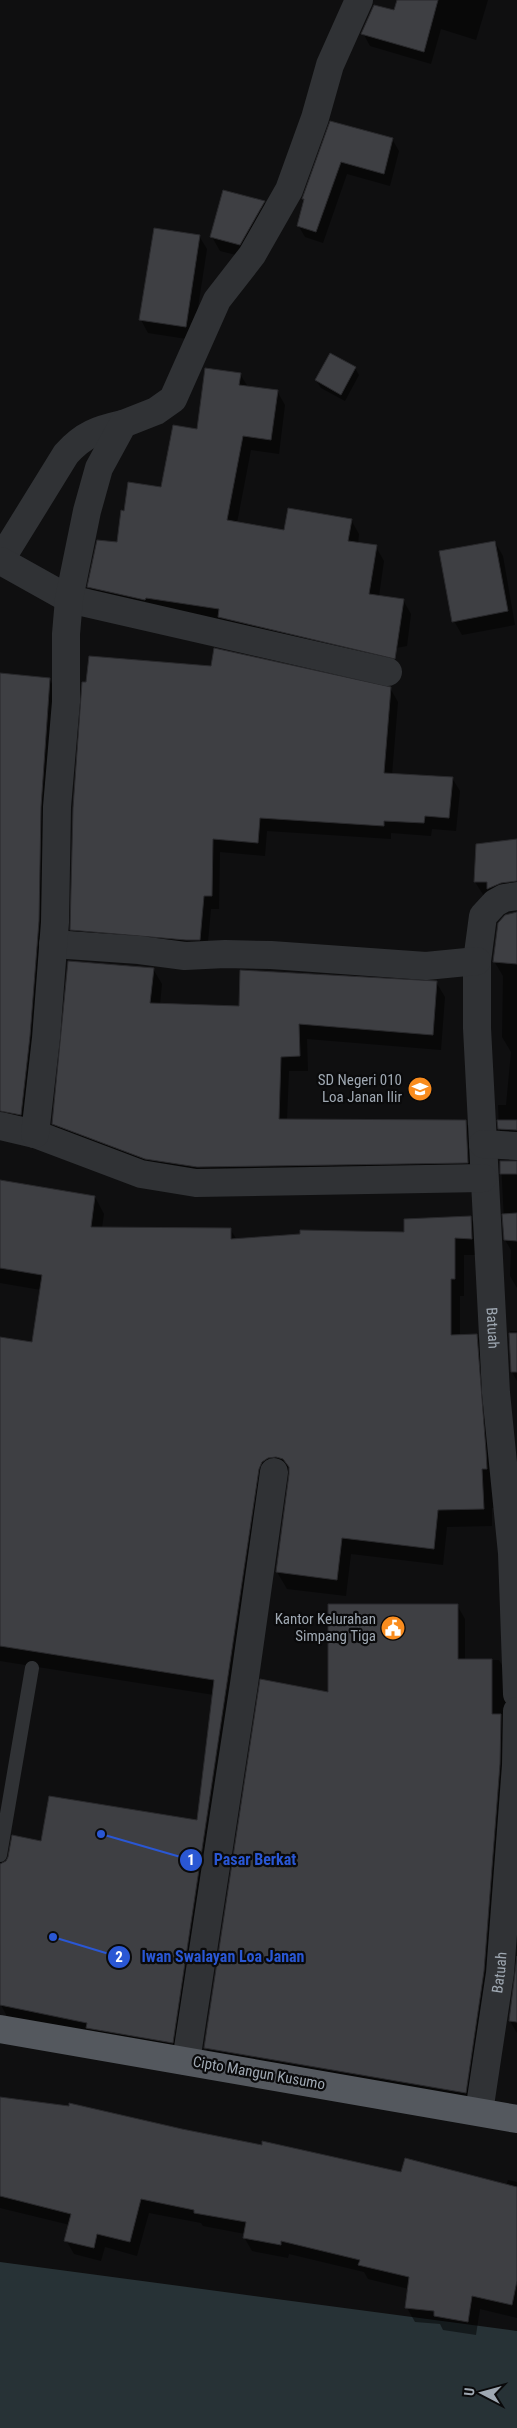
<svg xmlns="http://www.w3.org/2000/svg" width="517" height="2428" font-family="'Roboto Condensed',sans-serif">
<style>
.water{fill:#273236}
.shadow{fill:#0007}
.building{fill:#3e3f43;stroke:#29292c}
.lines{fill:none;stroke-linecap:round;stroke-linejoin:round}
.service{stroke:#303235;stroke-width:14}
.minor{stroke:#303235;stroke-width:28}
.trunk{stroke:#54585e;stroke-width:28}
.labels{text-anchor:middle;stroke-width:4.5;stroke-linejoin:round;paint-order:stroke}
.poi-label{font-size:15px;fill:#9fa8b2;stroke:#0a0a0b;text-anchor:end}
.street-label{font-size:15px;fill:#9fa8b2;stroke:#0a0a0b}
.leader{fill:none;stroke:#2a57d4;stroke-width:2}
.callout-dot{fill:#2a57d4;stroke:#0a0a0b;stroke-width:2}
.mark-label{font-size:15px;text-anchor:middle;font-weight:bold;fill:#fff}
.callout-label{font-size:16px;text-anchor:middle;font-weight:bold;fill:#2a57d4;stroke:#0a0a0b;stroke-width:4.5;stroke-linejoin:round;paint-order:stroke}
</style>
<rect width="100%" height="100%" fill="#0f0f10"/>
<path class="water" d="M0,2262L517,2331V2428H0Z"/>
<path class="shadow" d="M398,0H488L476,40L441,29L431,64L370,46L363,33L395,12Z
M331,122L392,139L399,151L390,186L347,174L323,243L305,237L298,225L303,199Z
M264,202L272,216L248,258L220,251L212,237Z
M199,236L207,249L193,340L148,333L141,320Z
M355,368L359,375L345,401L321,388L316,380Z
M240,374L248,387L277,391L285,405L279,454L251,450L237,523L285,531L351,520L359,534L358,544L376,547L384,561L379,596L403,600L411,614L407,646L353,656L97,601L89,587L118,544L125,512L162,488L198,431Z
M495,542L503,556L515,625L462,635L454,621Z
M0,674L50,680L59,696L31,1131H0Z
M390,688L398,702L392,775L452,778L460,791L456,831L432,829L431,836L391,833V839L267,831L265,856L220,852L219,909H211L207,953L79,942L71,929Z
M517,840V896H484L475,882Z
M517,912V1144L507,1143L499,1129L498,1105H506L511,1052L502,1037L503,976L494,961Z
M153,969L162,984L160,1005L240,1007L436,982L445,997L441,1050L307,1039L308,1071H289L287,1120L465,1121L474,1136L476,1178L207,1182L62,1139L53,1123Z
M501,1162H517V1288L510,1276L511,1250L505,1240Z
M0,1181L95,1197L104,1214L102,1228L230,1229L237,1240L405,1233L470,1217L480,1234L481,1255H464V1296H460V1336L477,1335L486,1352L490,1416L484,1417L491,1429L496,1508H492V1526L447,1527L443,1565L351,1554L346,1596L287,1589L277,1572L291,1475L286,1473L182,2059L10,2022L1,2005L0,1842L4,1849L2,1864L42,1842L199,1821L214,1695L0,1661V1338L33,1344L41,1290L0,1283Z
M510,1331H517V1381L512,1372Z
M457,1605L465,1619V1661L499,1660L507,1674V1779L473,2106L213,2061L205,2047L329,1693Z
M517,1972V2033L510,2021Z
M0,2097L70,2108L402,2173L506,2186L508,2180L517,2182V2318L480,2309L476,2335L443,2330L440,2324L415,2322L407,2308L409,2289L368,2279L364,2272L289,2254L288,2258L252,2251L244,2237L245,2234L203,2226L201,2223L149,2213L137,2256L105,2247L101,2261L74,2254L66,2240L70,2225L0,2208Z"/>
<path class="building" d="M397,0H438L424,52L361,34L374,5L394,10Z
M330,121L393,138L384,174L341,162L316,232L297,226L304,199H302Z
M223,190L265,201L240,245L210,237Z
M154,228L200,235L186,327L139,320Z
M330,353L356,367L341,395L315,380Z
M205,368L241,373L239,385L278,390L271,440L243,436L227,520L284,530L288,508L352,519L348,541L377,545L369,594L404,599L395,659L218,617L219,609L146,598L145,600L87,587L97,540L117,542L121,510L124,511L128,482L161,487L173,425L197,429Z
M495,541L508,611L452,622L439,551Z
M214,648L391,687L384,773L453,777L449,818L425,816L424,823L384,821V826L260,818L258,843L213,839L212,896H204L200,940H186L70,930L73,808L82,682H86L89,656L211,666Z
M0,673L50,678L41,807L39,921L30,1036L21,1115L0,1111Z
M517,839V881L501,883L487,889V882H474L476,844Z
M517,912V964L493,962L498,923L505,915Z
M68,961L154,968L150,1003L239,1006L240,970L437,981L433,1035L299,1024L300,1056L281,1057L279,1119L466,1120L468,1163L197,1167L145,1159L52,1124Z
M497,1120H517V1130L498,1129Z
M500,1161H517V1174H500Z
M0,1180L95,1196L91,1227L231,1228V1239L300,1234V1230L404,1232V1219L471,1216L472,1239L455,1238V1279H451V1335L477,1334L486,1451L487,1469H482L484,1509L438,1510L434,1549L342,1538L337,1580L276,1572L289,1474V1467L283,1459L276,1457L268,1458L262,1462L259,1469L173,2043L86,2028L87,2023L0,2005V1864L6,1861L8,1857L12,1835L41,1841L49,1796L197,1820L214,1680L0,1646V1337L32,1342L42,1275L0,1268Z
M517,1213V1241L504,1240L502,1214Z
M509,1333H517V1372H511Z
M328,1604H458V1659H492V1714H501L500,1764L484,1971L466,2093L204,2048L260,1679L328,1692Z
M517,1956V2022L509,2021Z
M0,2097L69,2106V2103L182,2129L262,2145V2141L401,2172L405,2158L517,2187V2281L512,2305L472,2296L468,2322L434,2316V2311L405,2308L409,2277L358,2265L360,2260L281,2241V2245L243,2238L246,2222L194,2213V2210L141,2199L130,2242L97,2234L94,2248L64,2241L71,2214L0,2196Z"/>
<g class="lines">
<path class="service" d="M0,1855L32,1668"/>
<g class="minor">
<path d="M0,561L66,454C84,434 97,430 123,424"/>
<path d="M1,561L69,599L388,672"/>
<path id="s1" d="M517,896L504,898L495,903L483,916L477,961V1028L496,1393L512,1553L517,1694"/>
<path d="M53,944L139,950L185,956L225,954L271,955L426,966L477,961"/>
<path d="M0,1126L35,1134L141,1174L196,1183L483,1178"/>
<path d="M35,1134L46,1038L55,922L57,807L66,702V634L69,599L87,511L99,468L123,424L156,411L173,399L217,300L252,255L289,190L315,118L330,65L359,0"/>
<path d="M483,1144L517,1146"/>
<path d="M186,2061L244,1684L274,1472"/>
<path id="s2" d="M479,2112L500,1973L516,1765L517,1711"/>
</g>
<path class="trunk" d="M0,2029L517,2119"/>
</g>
<defs>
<symbol id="school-disc" viewBox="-11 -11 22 22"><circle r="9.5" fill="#f98c1e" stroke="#0a0a0b"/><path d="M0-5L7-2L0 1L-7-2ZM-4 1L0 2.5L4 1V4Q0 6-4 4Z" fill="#fff"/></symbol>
<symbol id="civic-disc" viewBox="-11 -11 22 22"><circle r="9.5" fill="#f98c1e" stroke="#0a0a0b"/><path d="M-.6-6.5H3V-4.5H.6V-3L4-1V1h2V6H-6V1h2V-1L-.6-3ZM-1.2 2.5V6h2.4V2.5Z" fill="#fff"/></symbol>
</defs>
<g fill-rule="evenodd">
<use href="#school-disc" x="406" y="1075" width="28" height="28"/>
<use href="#civic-disc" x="379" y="1614" width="28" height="28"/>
</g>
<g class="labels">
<g class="poi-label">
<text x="402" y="1085">SD Negeri 010<tspan x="402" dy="17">Loa Janan Ilir</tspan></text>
<text x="376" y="1624">Kantor Kelurahan<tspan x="376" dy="17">Simpang Tiga</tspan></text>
</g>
<g class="street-label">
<text dy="5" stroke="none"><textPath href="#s1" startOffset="454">Batuah</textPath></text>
<text dy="5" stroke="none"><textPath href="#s2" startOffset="141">Batuah</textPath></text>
<text transform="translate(259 2073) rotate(10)" y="5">Cipto Mangun Kusumo</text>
</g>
</g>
<path class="leader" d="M101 1834L191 1860M53 1937L119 1957"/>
<g class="callout-dot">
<circle cx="101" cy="1834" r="5"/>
<circle cx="53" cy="1937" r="5"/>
<circle cx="191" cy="1860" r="12"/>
<circle cx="119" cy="1957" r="12"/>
</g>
<g class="mark-label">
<text x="191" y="1865">1</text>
<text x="119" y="1962">2</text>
</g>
<g class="callout-label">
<text x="255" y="1865">Pasar Berkat</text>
<text x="223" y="1962">Iwan Swalayan Loa Janan</text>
</g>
<g transform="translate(482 2393) rotate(276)" stroke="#0a0a0b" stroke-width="4" paint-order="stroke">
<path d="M0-4L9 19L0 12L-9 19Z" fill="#9fa8b2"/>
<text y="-8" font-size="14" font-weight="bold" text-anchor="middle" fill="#9fa8b2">U</text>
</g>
</svg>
